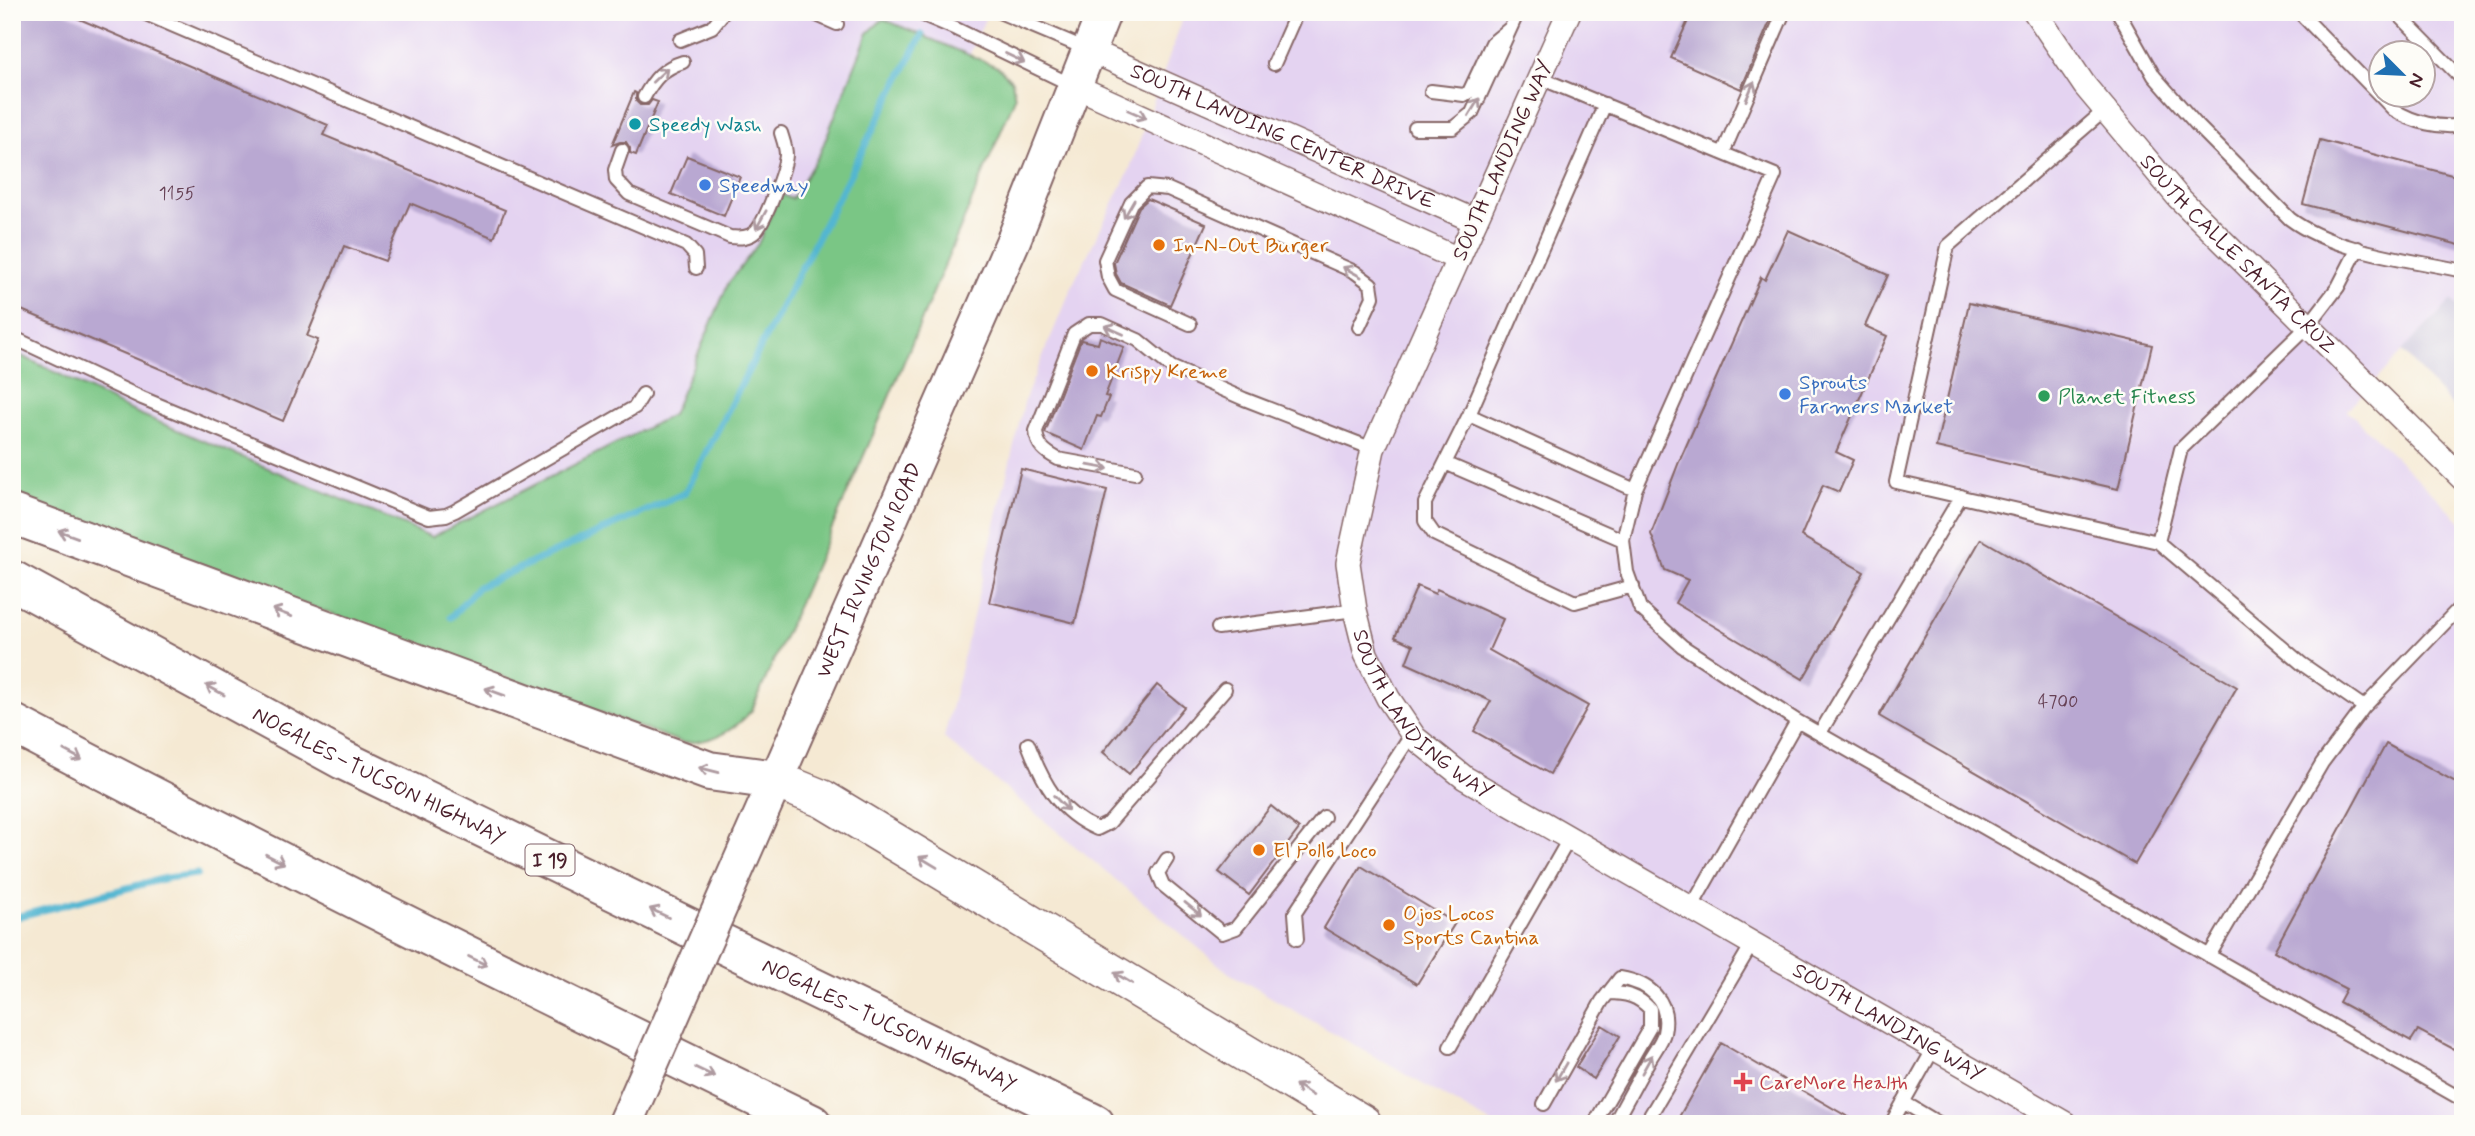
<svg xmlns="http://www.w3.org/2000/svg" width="2475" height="1136" font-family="Mynerve,sans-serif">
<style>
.built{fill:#e4d3f1;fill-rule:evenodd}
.industrial{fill:#c6c0d9}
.green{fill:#7ac685;stroke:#627258;stroke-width:2}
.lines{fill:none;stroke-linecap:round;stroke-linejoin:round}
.stream{stroke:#52b6d1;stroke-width:7}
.building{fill:#b9a8d2}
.service-casing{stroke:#866666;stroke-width:16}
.minor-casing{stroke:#866666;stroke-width:26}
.secondary-casing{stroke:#866666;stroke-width:37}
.primary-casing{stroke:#866666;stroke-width:40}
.motorway-casing{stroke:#866666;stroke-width:42}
.service{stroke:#fff;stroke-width:12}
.minor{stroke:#fff;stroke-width:23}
.secondary{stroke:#fff;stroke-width:33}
.primary{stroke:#fff;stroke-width:37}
.motorway{stroke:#fff;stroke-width:38}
.secondary-bridge-casing{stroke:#866666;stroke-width:37;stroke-linecap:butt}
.secondary-bridge{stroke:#fff;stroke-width:33}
.oneway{stroke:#ae9aa0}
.culture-dot{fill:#0f9aa8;stroke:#fdfcf7;stroke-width:2.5}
.shop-dot{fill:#3f7fe0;stroke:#fdfcf7;stroke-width:2.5}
.food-dot{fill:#e8710a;stroke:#fdfcf7;stroke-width:2.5}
.leisure-dot{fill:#2e9e5b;stroke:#fdfcf7;stroke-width:2.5}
.health-dot{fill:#e0444e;stroke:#fdfcf7;stroke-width:2.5}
.labels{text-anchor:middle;stroke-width:5;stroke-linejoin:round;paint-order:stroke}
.number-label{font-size:18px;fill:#664155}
.shield{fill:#fdfcf7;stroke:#806168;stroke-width:2}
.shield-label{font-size:19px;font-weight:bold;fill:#4a1f2b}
.culture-label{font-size:21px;fill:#0d838f;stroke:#fdfcf7;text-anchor:start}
.street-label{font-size:21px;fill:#4a1f2b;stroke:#fdfcf7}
.shop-label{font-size:21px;fill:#366cbe;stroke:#fdfcf7;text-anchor:start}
.food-label{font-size:21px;fill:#c56008;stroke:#fdfcf7;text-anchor:start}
.leisure-label{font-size:21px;fill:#27864d;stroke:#fdfcf7;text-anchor:start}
.health-label{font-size:21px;fill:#be3a42;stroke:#fdfcf7;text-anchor:start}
</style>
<rect width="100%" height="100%" fill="#fdfcf7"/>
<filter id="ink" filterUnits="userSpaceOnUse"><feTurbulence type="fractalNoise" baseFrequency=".0143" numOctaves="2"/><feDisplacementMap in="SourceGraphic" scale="14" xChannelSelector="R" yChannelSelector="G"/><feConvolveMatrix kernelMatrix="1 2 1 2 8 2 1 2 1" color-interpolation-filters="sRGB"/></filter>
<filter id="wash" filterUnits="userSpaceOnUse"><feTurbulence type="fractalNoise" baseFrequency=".00686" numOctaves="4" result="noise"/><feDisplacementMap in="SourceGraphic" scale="28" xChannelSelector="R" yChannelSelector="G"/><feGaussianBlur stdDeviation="1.57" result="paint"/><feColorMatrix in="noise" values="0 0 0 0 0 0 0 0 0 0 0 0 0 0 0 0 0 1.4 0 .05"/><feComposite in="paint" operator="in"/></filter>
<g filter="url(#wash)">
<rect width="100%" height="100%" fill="#f5e9d3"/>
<path class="built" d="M12,12H988L719,638L12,403Z
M1185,12H2449L2463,26V311L2452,301L2347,410L2463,523V1124H1492L1229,973L944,738L1025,399L1073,284L1129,171ZM2380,52H2422V94H2380Z"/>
<path class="industrial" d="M2452,300L2463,311V418L2402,351Z"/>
<path class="green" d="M883,19L998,67L1012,81L1015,98L879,421L752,710C733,732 713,742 683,743L12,497V352C53,369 90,391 130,410L432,537L672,415L728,284L758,244L780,194L792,199L820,153L868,33Z"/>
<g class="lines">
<path class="stream" d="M451,617L478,587L685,493L922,35
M12,918L166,878L197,874"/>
</g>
<g id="blocks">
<path class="building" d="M12,12H63L328,125L323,135L505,210L494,238L410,203L385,261L344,246L307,336L318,340L283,421L12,306Z
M1692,12H1774L1741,89L1671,58Z
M634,92L636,93V101L640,105H648L652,100L658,102L636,155L630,153V148L626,142H620L612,145Z
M2320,140L2463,178V246L2303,204Z
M687,156L740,177L724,216L671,194Z
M1148,199L1206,224L1170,305L1121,283L1116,274L1114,263L1139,207Z
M1788,230L1888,275L1865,326L1887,336L1836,452L1853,460L1839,492L1823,485L1801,536L1864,572L1803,679L1675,603L1688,580L1665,570L1651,534L1679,462L1761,277L1765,280Z
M1969,303L2152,345L2118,489L1936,447Z
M1100,337L1124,347L1105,396L1109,397L1101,417L1097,416L1084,450L1045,433L1081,340L1098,344Z
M1021,469L1107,490L1075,623L989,602Z
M1981,539L2237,687L2135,864L1879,716Z
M1417,586L1435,594L1437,589L1503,619L1489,650L1588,706L1550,774L1474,731L1491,701L1406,663L1413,645L1395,637Z
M1157,685L1184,707L1129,774L1103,752Z
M2386,744L2463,786V1054L2418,1030L2411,1041L2339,1002L2346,989L2274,951Z
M1271,806L1299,829L1249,895L1219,872Z
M1361,866L1455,923L1417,984L1324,928Z
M1602,1025L1620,1036L1594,1079L1576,1067Z
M1721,1043L1860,1124H1675Z"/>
</g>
</g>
<g filter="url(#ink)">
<use href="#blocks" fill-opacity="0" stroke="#866666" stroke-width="2"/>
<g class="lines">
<defs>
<path id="service" d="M141,12L686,245L695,255L696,268
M810,12L837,24
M916,12L956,29L1074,86
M999,12L1089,50
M2118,12L2154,76L2196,124L2290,219C2334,252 2409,259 2463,271
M2299,12L2394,110C2413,122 2440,129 2463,125
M2396,12L2463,80
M680,40L712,27L724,12
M1274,64L1297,12
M1431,91L1464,95L1469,92L1492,43L1509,29
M644,97C654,79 663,68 683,62
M1605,104L1469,415L1425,503V521L1434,534L1575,602L1633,586
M2105,110L1948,246L1896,482L2158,542L2181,449L2308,326L2338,287L2358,248
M1415,128H1453L1472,113L1518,12
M622,150L615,170L616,180L629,194L730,237C740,238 749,238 756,231C766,220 785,169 786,155C786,147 783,140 781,133
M1723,153L1784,12
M1190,324L1115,290L1108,277L1105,260L1131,203L1147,187L1168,189L1355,272L1371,284L1373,297L1359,327
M12,337L142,398L429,517L446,515L455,511L635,407L643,394
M1469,415L1635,490L1775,175L1540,78
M1445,463L1623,540
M1135,473L1058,459C1045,452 1037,446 1036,431L1074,334L1089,324H1102L1138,340L1171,367L1244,399L1373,449
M1635,490L1623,540L1627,572L1640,608L1682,646L1797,721L1860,757L2463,1100
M2158,542L2302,664L2364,707L2463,604
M1218,628L1355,610
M1820,733L1961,496
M1028,744C1043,783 1058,812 1097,829L1109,823L1225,689
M1167,859L1158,873L1163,885L1222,933L1236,928L1324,817
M1691,908L1797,721
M1297,939L1295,913L1412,734
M2209,956L2322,763L2364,707
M1450,1047L1569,839
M1903,1102L1940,1124
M1544,1104L1602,1001L1620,978C1649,983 1671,1000 1664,1033C1662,1041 1655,1050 1651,1057C1638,1079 1626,1102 1614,1124
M1594,1124L1650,1027V1009C1638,996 1626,993 1608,993
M1645,1124L1752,944
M1891,1124L1934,1048"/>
<g id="minor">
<path id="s1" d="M1569,12L1373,449L1348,563L1355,610L1366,654L1388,698L1415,738L1465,778L2066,1124"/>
<path id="s2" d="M2035,12L2085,86L2178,197L2463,479"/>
<path id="s3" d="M1089,50L1475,221"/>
<path d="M1075,86L1458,259"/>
</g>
<g id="secondary">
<path id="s4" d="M750,839L1014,239L1104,12"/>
</g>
<path id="primary" d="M776,780L823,799L1363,1124"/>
<g id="motorway">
<path d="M12,514L709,771L776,780"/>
<path id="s5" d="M12,580L343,760L1095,1124"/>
<path d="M12,723C276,862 543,994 812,1124"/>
</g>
</defs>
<use href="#service" class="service-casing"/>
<use href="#minor" class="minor-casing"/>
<use href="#secondary" class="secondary-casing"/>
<use href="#primary" class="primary-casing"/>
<use href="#motorway" class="motorway-casing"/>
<use href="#service" class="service"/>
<use href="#minor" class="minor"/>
<use href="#secondary" class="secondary"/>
<use href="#primary" class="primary"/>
<use href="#motorway" class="motorway"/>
<defs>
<path id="secondary-bridge" d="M625,1124L750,839"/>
</defs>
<use href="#secondary-bridge" class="secondary-bridge-casing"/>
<use href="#secondary-bridge" class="secondary-bridge"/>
</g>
<defs><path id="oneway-shaft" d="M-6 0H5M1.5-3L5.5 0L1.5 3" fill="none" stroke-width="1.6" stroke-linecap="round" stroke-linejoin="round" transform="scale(1.75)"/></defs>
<g class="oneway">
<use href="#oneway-shaft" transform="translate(1015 58) rotate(26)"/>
<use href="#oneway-shaft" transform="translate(660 75) rotate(-43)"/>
<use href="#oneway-shaft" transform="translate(1750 91) rotate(-67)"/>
<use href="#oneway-shaft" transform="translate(1474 107) rotate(-58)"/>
<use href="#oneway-shaft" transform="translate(1137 114) rotate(24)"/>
<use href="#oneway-shaft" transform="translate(1129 209) rotate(120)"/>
<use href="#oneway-shaft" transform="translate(761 220) rotate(119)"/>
<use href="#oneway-shaft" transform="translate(1352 272) rotate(-151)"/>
<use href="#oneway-shaft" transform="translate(1114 330) rotate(-156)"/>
<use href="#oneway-shaft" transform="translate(1098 467) rotate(10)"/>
<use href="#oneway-shaft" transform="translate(68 534) rotate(-160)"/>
<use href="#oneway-shaft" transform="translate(282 613) rotate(-160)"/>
<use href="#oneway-shaft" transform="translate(215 690) rotate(-151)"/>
<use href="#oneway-shaft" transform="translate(495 692) rotate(-160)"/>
<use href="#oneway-shaft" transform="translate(73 755) rotate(28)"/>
<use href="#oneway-shaft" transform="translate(709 770) rotate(-166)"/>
<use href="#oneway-shaft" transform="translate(1061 803) rotate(45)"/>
<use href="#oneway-shaft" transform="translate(275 859) rotate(27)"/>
<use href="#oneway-shaft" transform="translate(928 862) rotate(-149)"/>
<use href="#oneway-shaft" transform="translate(1193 909) rotate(39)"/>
<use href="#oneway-shaft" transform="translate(659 913) rotate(-154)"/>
<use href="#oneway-shaft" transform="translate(478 961) rotate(26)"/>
<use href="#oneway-shaft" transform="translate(1123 978) rotate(-149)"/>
<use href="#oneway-shaft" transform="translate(1647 1064) rotate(-61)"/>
<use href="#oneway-shaft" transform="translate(705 1072) rotate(26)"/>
<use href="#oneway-shaft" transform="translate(1561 1072) rotate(120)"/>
<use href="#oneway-shaft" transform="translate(1304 1090) rotate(-148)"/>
</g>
</g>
<circle class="culture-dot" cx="635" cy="124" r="7"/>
<g class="shop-dot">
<circle cx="705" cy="185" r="7"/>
<circle cx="1785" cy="394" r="7"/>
</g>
<g class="food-dot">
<circle cx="1159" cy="245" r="7"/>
<circle cx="1092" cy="371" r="7"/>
<circle cx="1259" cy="850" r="7"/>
<circle cx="1389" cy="925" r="7"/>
</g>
<circle class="leisure-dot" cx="2044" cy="396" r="7"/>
<path class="health-dot" d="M1739.5 1071.5h7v7h7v7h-7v7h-7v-7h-7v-7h7z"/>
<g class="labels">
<g class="number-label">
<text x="177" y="199">1155</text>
<text x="2058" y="707">4700</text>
</g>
<rect class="shield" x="525.5" y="844.5" width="49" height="31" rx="5"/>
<g class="shield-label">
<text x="550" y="867">I 19</text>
</g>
<g class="culture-label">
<text x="649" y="131">Speedy Wash</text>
</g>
<g class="street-label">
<text dy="7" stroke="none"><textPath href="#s3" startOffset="212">SOUTH LANDING CENTER DRIVE</textPath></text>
<text transform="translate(1502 160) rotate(-66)" y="7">SOUTH LANDING WAY</text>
<text dy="7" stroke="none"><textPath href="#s2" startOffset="317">SOUTH CALLE SANTA CRUZ</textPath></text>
<text dy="7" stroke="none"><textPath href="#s4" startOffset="294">WEST IRVINGTON ROAD</textPath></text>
<text dy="7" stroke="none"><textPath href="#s1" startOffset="772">SOUTH LANDING WAY</textPath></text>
<text dy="7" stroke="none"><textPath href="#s5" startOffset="416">NOGALES–TUCSON HIGHWAY</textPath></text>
<text dy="7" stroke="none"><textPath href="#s1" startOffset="1339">SOUTH LANDING WAY</textPath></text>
<text dy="7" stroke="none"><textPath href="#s5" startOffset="984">NOGALES–TUCSON HIGHWAY</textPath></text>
</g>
<g class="shop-label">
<text x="719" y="192">Speedway</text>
<text x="1799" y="389">Sprouts<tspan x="1799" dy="24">Farmers Market</tspan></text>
</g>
<g class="food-label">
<text x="1173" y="252">In-N-Out Burger</text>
<text x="1106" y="378">Krispy Kreme</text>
<text x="1273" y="857">El Pollo Loco</text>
<text x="1403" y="920">Ojos Locos<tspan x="1403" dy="24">Sports Cantina</tspan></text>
</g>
<g class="leisure-label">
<text x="2058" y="403">Planet Fitness</text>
</g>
<g class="health-label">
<text x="1759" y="1089">CareMore Health</text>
</g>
</g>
<rect width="2475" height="1136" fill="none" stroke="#fdfcf7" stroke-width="42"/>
<g transform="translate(2402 74) rotate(114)"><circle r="33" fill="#fdfcf7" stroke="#b5a4a5" stroke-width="2"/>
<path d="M0-5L12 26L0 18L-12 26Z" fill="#1f6fb2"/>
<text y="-10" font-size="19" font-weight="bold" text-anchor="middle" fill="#4a1f2b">N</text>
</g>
</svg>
